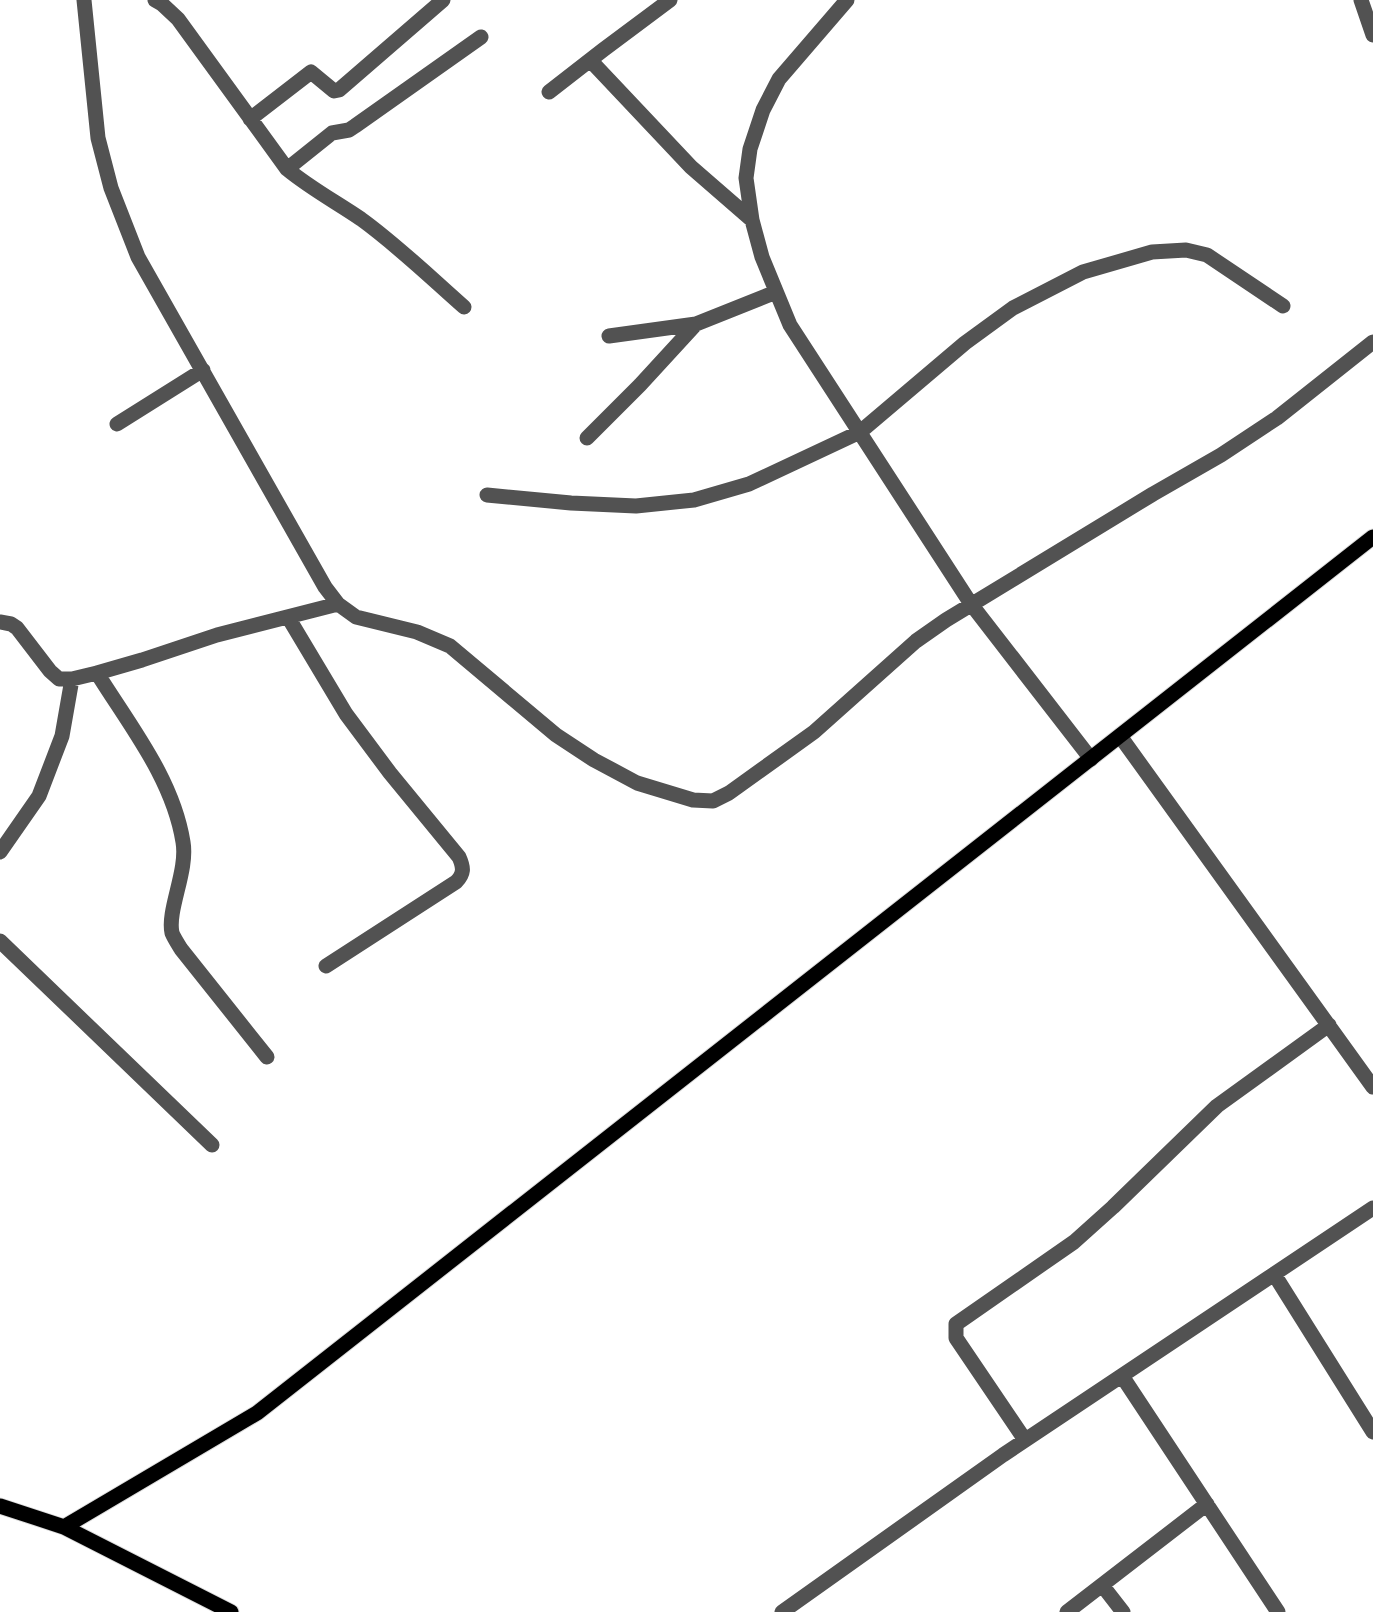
<svg xmlns="http://www.w3.org/2000/svg" width="1373" height="1612" font-family="Helvetica,sans-serif">
<style>
.lines{fill:none;stroke-linecap:round;stroke-linejoin:round}
.major-casing{stroke:#dbdbdb;stroke-width:17}
.minor{stroke:#525252;stroke-width:15}
.major{stroke:#000;stroke-width:15}
</style>
<rect width="100%" height="100%" fill="#fff"/>
<g class="lines">
<defs>
<path id="major" d="M0,1506L64,1527L231,1612
M64,1527L257,1413L1373,537"/>
</defs>
<use href="#major" class="major-casing"/>
<path class="minor" d="M84,0L98,138L111,188L138,257L325,587L338,604L356,617L417,632L450,646L556,735L594,760L637,783L693,800L713,801L729,793L814,732L916,641L946,620L1153,494L1221,455L1277,418L1373,342
M155,0L162,4L178,19L287,169C310,188 336,202 361,219C397,245 430,277 464,307
M847,0L779,79L763,110L750,149L746,178L752,220L762,257L790,325L971,604L1091,759
M1361,0L1373,35
M590,60L691,167L752,220
M549,92L603,50L670,0
M250,119L311,72L334,91L339,90L443,0
M287,169L332,133L349,130L355,126L481,37
M609,336L696,324L776,292
M117,424L203,370
M587,438L640,385L696,324
M487,495L571,503L636,506L694,500L749,484L860,432L965,343L1013,308L1083,272L1152,252L1186,250L1207,255L1283,306
M288,617L346,714L390,773L459,857C464,868 464,874 456,882L326,966
M0,622L11,624L17,628L50,671L59,679H72L97,673L142,660L217,635L338,604
M97,673C130,726 173,779 183,842C188,871 167,910 172,933C174,938 178,944 181,949L267,1057
M1120,736L1373,1087
M0,852L39,796L62,736L72,679
M0,941L212,1145
M1274,1274L1373,1432
M1122,1376L1278,1612
M1025,1440L956,1338V1324L1074,1242L1113,1207L1217,1106L1329,1025
M1102,1585L1123,1612
M782,1612L1003,1455L1373,1208
M1067,1612L1207,1504"/>
<use href="#major" class="major"/>
</g>
</svg>
